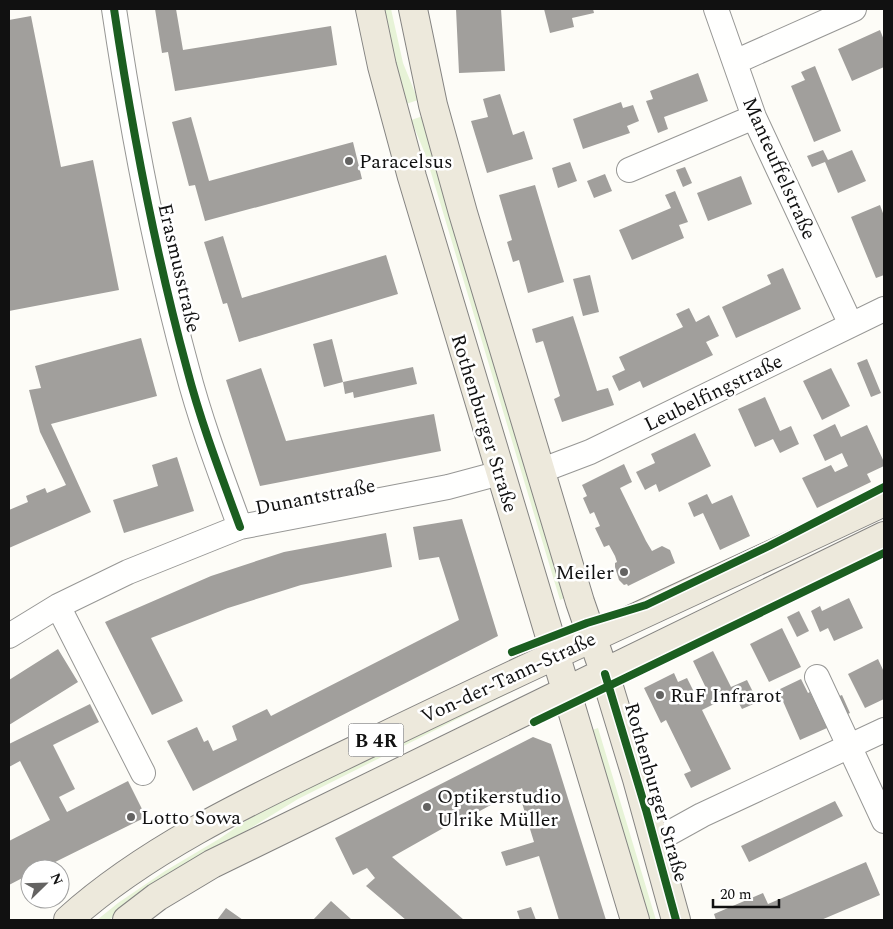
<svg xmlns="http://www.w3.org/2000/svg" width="893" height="929" font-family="Spectral,serif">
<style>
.green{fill:#e7f3d7}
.building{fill:#a19f9c}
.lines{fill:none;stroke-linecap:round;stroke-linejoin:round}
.minor-casing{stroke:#979795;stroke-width:26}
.major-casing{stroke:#858482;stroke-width:30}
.minor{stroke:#fffffe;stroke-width:24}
.major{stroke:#ede9dc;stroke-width:28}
.cycleway-casing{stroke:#fff;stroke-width:11}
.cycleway{stroke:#1b5e20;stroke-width:8}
.poi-dot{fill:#646362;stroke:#fff;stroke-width:2}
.labels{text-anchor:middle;stroke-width:5;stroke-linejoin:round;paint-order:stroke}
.shield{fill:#fff;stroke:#585858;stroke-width:1}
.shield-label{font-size:19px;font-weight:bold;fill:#111}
.poi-label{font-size:20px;fill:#111;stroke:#fff;text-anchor:start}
.street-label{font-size:20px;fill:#111;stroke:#fff}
</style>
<rect width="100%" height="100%" fill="#fdfcf7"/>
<path class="green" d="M384,9H391L403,63L418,100L406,104L396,68Z
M423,116L567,597L560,600L426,156L411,120Z
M512,686L513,691L298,799L141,895L109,920H97L118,903L165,871L219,839L272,803Z
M598,728L656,920H646L589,731Z"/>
<path class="building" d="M155,9H176L183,50L331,26L337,65L175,91L168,52L162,53Z
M456,9H501L505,71L459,73Z
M544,9H593L594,13L572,18L574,27L550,33Z
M31,16L61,167L93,160L119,290L9,311V20Z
M880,30L884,40V67L852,81L838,49Z
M815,66L841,131L814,142L791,86L805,80L801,72Z
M698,73L708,101L664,117L668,129L658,133L646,101L653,99L650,91Z
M500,94L513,135L524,131L533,159L487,173L471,121L488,117L483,99Z
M621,102L623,108L633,105L639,121L627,126L630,133L583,149L573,119Z
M191,117L209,181L353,142L362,179L205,221L195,185L189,186L172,122Z
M823,150L828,160L852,150L866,181L838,193L825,162L812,167L807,156Z
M570,162L577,181L558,188L552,168Z
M685,167L692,183L683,187L676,170Z
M605,174L612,191L594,198L587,181Z
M741,176L752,204L708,221L697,193Z
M535,185L564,282L528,293L519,260L513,262L507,242L512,240L499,195Z
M675,191L688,222L679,225L684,238L632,260L619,230L671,208L665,195Z
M880,205L884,216V275L876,278L851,217Z
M223,236L242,298L386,255L398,294L239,342L227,303L223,304L204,242Z
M783,268L801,309L736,338L722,307L771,284L767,275Z
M590,275L599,312L583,316L573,279Z
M689,308L696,322L709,315L719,336L706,342L713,355L643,388L640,381L619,391L612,376L625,370L619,357L683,327L676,314Z
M573,316L597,391L608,388L614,405L562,422L554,399L560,396L543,341L536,343L532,329Z
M141,338L157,396L51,424L91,512L9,548V510L28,502L26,496L45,488L47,493L66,485L40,432L29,390L41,388L35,366Z
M332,339L343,382L413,367L417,384L354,398L353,392L345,394L343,382L324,387L313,344Z
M867,359L881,393L871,397L857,363Z
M261,368L286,441L434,414L441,451L260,486L226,380Z
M831,368L850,406L822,420L803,381Z
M765,397L780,431L791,426L799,444L780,453L773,439L755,447L738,409Z
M835,424L841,437L867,425L884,462V466L867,474L871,482L817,508L802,478L831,465L835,472L848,466L842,453L825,461L813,435Z
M695,433L711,466L659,492L656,484L645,490L636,472L655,463L651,454Z
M177,457L194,511L124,533L113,500L158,486L152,465Z
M624,464L632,482L620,488L646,541L652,551L662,546L670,550L675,563L628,586L627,584L624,585L619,580L615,567V563L617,562L615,556L609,545L604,547L595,528L600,526L594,512L590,514L583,498L587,496L582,485Z
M707,494L712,504L732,495L750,536L720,550L703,513L694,517L688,503Z
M462,519L498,636L193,791L167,741L197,727L204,742L208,740L213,751L237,740L232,726L267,709L271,716L459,620L439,557L419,560L413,527Z
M386,533L392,567L301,585L228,608L151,638L183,701L152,715L105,622L211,576L284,552Z
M849,598L863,628L834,641L828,628L820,632L811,611L820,606L822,611Z
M799,611L809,631L797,637L787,617Z
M782,628L801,667L769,682L750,644Z
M58,649L78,682L9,725V680Z
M713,651L731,687L747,680L758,702L742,709L734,694L702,710L731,769L691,788L684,774L691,771L666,720L661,723L644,688L674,673L678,682L687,678L695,694L706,688L693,661Z
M878,659L884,672V699L865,708L848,674Z
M801,679L808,693L810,692L827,728L800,740L778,690Z
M842,695L850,713L840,717L832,699Z
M90,704L99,722L53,745L75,789L59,797L67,812L128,781L146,817L41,869H30V874L9,885V841L50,820L20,761L9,767V744Z
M533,737L551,744L606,920H559L539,856L506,866L501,852L534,842L522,803L527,802L522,788L456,824L454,822L392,857L464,920H406L366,886L375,878L367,868L353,875L335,838Z
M835,801L843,816L749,862L741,846Z
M866,862L880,895L821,920H716L714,914L763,893L768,904Z
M331,901L352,920H313Z
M531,907L536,920H520L517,911Z
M226,908L243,920H217Z"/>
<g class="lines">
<defs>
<path id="minor" d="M114,9C132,130 155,251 187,369C201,423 221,475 240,527
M716,9L754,117L851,325
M735,62L854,9
M629,170L754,117
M540,471L590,452L884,309
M58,606L143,773
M9,636L58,606L128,572L240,527L448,487L500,473
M817,677L884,821
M655,841L702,815L884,730"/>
<path id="major" d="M370,9L382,66L412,177L635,920
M413,9L433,105L463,213L580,602L605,674L637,779L676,920
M68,920C153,843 271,791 374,741C543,659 714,582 884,502
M127,920L157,897L212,864L884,536"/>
</defs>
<use href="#minor" class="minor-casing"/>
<use href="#major" class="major-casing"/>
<use href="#minor" class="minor"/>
<use href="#major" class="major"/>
<defs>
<path id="cycleway" d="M114,9C132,130 155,251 187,369C201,423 221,475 240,527
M512,652L587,623L646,605L769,546L884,487
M605,674L646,810L676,920
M534,722L884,553"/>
</defs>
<use href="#cycleway" class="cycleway-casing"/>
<use href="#cycleway" class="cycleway"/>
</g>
<g class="poi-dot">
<circle cx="349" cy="161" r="5"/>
<circle cx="624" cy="572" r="5"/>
<circle cx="660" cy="695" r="5"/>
<circle cx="427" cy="807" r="5"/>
<circle cx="131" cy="817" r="5"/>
</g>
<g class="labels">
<rect class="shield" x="348.5" y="723.5" width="55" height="33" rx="4"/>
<g class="shield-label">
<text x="376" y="747">B 4R</text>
</g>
<g class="poi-label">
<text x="359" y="168">Paracelsus</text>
<text x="614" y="579" text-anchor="end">Meiler</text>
<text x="670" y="702">RuF Infrarot</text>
<text x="437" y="803">Optikerstudio<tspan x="437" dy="23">Ulrike Müller</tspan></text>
<text x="141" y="824">Lotto Sowa</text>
</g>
<g class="street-label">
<text transform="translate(780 168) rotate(66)" y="7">Manteuffelstraße</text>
<text transform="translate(180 268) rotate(77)" y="7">Erasmusstraße</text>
<text transform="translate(713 392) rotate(-26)" y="7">Leubelfingstraße</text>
<text transform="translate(485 423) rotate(73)" y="7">Rothenburger Straße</text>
<text transform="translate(315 496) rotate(-11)" y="7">Dunantstraße</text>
<text transform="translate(508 677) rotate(-25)" y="7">Von-der-Tann-Straße</text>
<text transform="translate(657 792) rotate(74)" y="7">Rothenburger Straße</text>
</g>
</g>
<rect width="893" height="929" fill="none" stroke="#111111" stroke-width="20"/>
<g transform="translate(45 884) rotate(67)"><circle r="24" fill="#ffffff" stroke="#a0a0a0"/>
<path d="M0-4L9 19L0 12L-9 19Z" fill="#646362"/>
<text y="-8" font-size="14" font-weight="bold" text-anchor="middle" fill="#111111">N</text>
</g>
<path d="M713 899v8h66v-8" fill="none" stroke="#111111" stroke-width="2.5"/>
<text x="720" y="899" font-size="15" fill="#111111" stroke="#ffffff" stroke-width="4" paint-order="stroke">20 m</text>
</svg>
